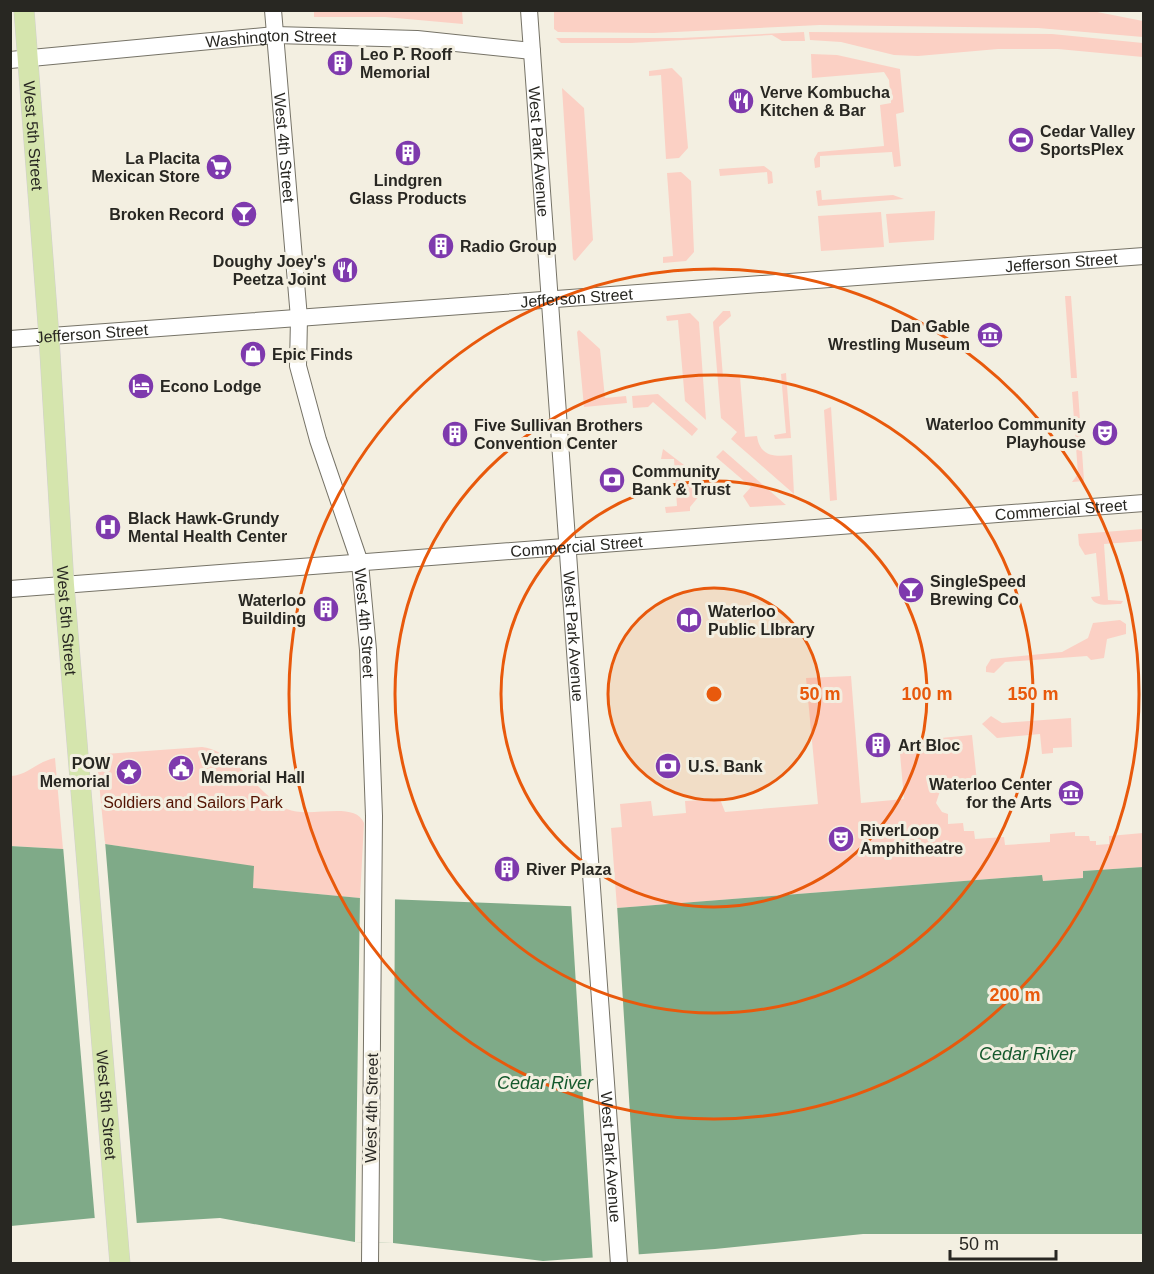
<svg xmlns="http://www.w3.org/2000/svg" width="1154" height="1274" font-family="Arial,sans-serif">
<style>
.green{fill:#fbd0c4}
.water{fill:#7faa88}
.pier{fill:#f3efe1}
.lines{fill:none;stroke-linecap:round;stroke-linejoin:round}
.minor-casing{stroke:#767367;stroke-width:18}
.major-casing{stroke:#d0cfce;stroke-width:21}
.minor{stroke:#fff;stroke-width:16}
.major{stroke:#d5e5ad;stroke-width:20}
.ring{fill:none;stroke:#e8590c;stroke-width:3}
.labels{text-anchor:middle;stroke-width:6;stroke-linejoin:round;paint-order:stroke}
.street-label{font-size:16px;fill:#282722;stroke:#f3efe1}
.poi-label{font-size:16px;font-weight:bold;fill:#282722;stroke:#f3efe1;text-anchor:start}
.park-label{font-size:16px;fill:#541403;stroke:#f3efe1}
.water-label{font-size:18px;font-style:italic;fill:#15592d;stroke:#f3efe1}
.centre{fill:#e8590c;stroke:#f3efe1;stroke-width:3}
.ring-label{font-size:18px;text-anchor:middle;font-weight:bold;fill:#e8590c;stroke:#f3efe1;stroke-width:6;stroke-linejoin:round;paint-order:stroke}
</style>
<rect width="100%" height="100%" fill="#f3efe1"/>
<path class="green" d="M338,10L462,11L463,24L385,17H314V12Z
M1087,10L1143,21V37L1038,28L820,25L654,33L558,32L554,29V11Z
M804,32L805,41H782L772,35L631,43H561L556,38H681Z
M809,32L1052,34L1143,43V57L1058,49H998L918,56L894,55L841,42L810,40Z
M811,54L837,55L900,69L904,112L896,114L901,166L894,167L892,152L820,156V167L815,168L814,159L818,152L884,146L880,105L891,103L889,80L884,72L812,78Z
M672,68L682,78L688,148L679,158L666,159L661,75L649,76V71Z
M562,88L584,108L593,240L575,261L573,259Z
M764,166L772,172L773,183L768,184L767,172L720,176L719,169Z
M681,172L691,181L694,252L686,261L663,263V257L673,256L667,173Z
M821,190L822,200L893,195L904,199L818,206L816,191Z
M935,211L934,240L889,243L886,214Z
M881,212L884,247L821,251L818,216Z
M1065,296H1071L1077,378H1071Z
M723,311H730L731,316L719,327L723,377H740L745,437L757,436C760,457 775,457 792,455L794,494L731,439L737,432L721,418L713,322Z
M690,313L699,322L706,420L685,401L678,320L667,321L666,316Z
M579,330L600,349L605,398L626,396L627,403L584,407L577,332Z
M786,373L791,438L775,439L774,435L786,433L781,374Z
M1078,391L1084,481L1072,482L1078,474L1072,392Z
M658,394L698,429L692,436L653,402L648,407L633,408L632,396Z
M831,407L837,500L830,501L824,410Z
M663,449L684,465L676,474L700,495L690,507V511L666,513L665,507L677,506L674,459H661Z
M723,450L786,505L750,507L743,496L751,487L716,457Z
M1143,529V541L1104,544L1108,600L1123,601L1121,604C1110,604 1095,608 1091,597L1100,596L1096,553L1085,555L1079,545L1078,534Z
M1120,620L1126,624V634L1107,639L1104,658L1091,660L1087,656L1005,662L994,673L986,672V667L991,659L1062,652L1088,638L1093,623Z
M851,676L861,803L904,799L899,742L972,735L978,791L963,792L952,786L940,791L936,803L942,812L948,814V824L963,823L964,831H974L975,839L1004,837L1005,845L1050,842V834L1075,832V836H1089L1090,841H1096V845L1109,844V836L1143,833V867L1083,871V878L1043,881L1041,875L617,908L611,828L622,827L620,804L651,801L653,816L686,813L685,801L720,799L725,812L818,804L806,678Z
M991,716L1002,723L1071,718L1072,747L1053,748V753L1042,754L1040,734L997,738L982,724Z
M202,747C236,751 257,794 287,809C309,819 355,800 364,823L360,898L252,888L254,867L105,844L97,762L105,754Z
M55,758L63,849L11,846V776C28,775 38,761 55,758Z"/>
<path class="water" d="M105,844L254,866L253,888L360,898L617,908L1042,875L1043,881L1083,878V871L1143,867V1234H863L715,1249L543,1261L393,1243L355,1242L220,1218L137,1223L94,1218L11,1226L10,846L63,849Z"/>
<path class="pier" d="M105,841L137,1226L95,1221L63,846Z
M395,894L393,1243L355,1242L360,895Z
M571,904L617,905L639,1258L593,1262Z"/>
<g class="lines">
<defs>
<g id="minor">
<path id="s1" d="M273,10L299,318L298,366L318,440L360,563L368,650L374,816L370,1264"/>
<path id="s2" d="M529,10L619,1264"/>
<path id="s3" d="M10,60L275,35L417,39L532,51"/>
<path id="s4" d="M10,339L1144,256"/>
<path id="s5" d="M10,589L1144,503"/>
</g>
<g id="major">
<path id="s6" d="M24,10L49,337L64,585L120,1264"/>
</g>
</defs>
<use href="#minor" class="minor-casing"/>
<use href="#major" class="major-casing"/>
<use href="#minor" class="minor"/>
<use href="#major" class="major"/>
</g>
<circle cx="714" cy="694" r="106" fill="#e8590c" fill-opacity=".12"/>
<g class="ring">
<circle cx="714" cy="694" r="106"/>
<circle cx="714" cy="694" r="213"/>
<circle cx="714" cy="694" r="319"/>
<circle cx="714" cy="694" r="425"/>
</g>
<defs>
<symbol id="building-disc" viewBox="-11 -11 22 22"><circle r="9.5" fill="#7e39ad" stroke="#f3efe1"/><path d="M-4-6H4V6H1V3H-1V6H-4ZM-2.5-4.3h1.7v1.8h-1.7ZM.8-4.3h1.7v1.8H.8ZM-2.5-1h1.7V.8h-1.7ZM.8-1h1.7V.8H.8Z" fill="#fff"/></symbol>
<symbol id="restaurant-disc" viewBox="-11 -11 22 22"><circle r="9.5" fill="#7e39ad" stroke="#f3efe1"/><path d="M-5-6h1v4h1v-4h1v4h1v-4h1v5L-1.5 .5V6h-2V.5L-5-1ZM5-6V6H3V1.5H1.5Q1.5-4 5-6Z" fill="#fff"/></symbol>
<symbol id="stadium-disc" viewBox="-11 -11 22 22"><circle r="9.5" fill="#7e39ad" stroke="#f3efe1"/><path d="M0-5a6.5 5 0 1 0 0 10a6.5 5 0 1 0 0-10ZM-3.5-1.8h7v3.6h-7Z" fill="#fff"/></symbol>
<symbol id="supermarket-disc" viewBox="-11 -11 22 22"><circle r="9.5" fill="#7e39ad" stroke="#f3efe1"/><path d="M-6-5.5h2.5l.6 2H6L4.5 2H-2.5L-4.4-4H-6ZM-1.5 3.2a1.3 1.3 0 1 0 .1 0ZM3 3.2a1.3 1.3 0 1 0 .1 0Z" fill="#fff"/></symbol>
<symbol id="bar-disc" viewBox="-11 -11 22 22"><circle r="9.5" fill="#7e39ad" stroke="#f3efe1"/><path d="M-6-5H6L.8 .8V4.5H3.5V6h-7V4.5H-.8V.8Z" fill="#fff"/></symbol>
<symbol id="museum-disc" viewBox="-11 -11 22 22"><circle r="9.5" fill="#7e39ad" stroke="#f3efe1"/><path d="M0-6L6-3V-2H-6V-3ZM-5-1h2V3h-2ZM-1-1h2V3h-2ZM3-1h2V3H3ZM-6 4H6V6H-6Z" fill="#fff"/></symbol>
<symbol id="shop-disc" viewBox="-11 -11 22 22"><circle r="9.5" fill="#7e39ad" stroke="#f3efe1"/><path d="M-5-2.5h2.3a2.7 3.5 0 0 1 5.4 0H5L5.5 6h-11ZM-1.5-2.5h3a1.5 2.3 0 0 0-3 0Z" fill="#fff"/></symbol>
<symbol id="hotel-disc" viewBox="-11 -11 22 22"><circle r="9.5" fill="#7e39ad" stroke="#f3efe1"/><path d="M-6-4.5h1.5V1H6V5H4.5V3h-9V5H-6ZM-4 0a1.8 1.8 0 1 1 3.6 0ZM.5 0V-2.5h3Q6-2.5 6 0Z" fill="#fff"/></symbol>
<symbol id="theatre-disc" viewBox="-11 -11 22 22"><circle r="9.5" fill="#7e39ad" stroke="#f3efe1"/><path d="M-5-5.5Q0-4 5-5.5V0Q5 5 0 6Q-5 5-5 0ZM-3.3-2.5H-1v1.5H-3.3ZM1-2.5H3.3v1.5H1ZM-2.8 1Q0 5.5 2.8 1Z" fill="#fff"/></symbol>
<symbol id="bank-disc" viewBox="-11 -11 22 22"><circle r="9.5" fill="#7e39ad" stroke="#f3efe1"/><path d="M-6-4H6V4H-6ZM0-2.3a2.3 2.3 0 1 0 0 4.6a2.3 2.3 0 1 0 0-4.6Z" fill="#fff"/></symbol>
<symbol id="hospital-disc" viewBox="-11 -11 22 22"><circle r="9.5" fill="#7e39ad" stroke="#f3efe1"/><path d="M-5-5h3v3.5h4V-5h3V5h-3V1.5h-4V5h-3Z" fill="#fff"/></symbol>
<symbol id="library-disc" viewBox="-11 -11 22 22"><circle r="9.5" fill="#7e39ad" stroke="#f3efe1"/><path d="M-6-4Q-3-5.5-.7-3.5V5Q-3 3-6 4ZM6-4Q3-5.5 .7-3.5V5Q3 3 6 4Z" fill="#fff"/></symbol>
<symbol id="civic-disc" viewBox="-11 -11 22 22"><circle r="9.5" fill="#7e39ad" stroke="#f3efe1"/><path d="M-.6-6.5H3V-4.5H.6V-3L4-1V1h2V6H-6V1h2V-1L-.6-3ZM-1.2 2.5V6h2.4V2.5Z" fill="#fff"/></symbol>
<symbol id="sight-disc" viewBox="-11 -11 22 22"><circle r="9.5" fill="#7e39ad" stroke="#f3efe1"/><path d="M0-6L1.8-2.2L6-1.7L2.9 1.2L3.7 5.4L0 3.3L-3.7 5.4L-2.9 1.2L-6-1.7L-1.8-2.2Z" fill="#fff"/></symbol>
</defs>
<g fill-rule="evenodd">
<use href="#building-disc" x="325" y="48" width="30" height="30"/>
<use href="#restaurant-disc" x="726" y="86" width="30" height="30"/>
<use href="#stadium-disc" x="1006" y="125" width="30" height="30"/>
<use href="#building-disc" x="393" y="138" width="30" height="30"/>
<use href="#supermarket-disc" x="204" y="152" width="30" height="30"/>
<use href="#bar-disc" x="229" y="199" width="30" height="30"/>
<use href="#building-disc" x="426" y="231" width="30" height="30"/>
<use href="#restaurant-disc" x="330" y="255" width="30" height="30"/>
<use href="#museum-disc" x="975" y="320" width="30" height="30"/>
<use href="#shop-disc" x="238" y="339" width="30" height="30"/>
<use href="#hotel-disc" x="126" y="371" width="30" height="30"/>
<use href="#theatre-disc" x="1090" y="418" width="30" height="30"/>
<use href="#building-disc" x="440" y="419" width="30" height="30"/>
<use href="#bank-disc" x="597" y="465" width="30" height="30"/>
<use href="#hospital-disc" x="93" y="512" width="30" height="30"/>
<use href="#bar-disc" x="896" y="575" width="30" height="30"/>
<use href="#building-disc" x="311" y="594" width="30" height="30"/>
<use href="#library-disc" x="674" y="605" width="30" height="30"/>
<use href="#building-disc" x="863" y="730" width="30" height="30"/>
<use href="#bank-disc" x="653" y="751" width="30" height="30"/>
<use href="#civic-disc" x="166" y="753" width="30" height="30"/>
<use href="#sight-disc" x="114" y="757" width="30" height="30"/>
<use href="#museum-disc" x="1056" y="778" width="30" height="30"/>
<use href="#theatre-disc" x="826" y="824" width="30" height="30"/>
<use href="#building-disc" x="492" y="854" width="30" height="30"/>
</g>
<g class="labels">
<g class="street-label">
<text dy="6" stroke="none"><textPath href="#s3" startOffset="262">Washington Street</textPath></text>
<text dy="6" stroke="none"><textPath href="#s6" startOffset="126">West 5th Street</textPath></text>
<text dy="6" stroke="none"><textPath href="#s1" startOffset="138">West 4th Street</textPath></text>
<text dy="6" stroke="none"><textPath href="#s2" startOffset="142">West Park Avenue</textPath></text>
<text dy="6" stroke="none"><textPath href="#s4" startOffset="1054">Jefferson Street</textPath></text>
<text dy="6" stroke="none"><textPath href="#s4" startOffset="568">Jefferson Street</textPath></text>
<text dy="6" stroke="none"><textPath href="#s4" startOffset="82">Jefferson Street</textPath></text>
<text dy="6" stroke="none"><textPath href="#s5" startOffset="1054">Commercial Street</textPath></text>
<text dy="6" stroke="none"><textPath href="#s5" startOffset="568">Commercial Street</textPath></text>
<text dy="6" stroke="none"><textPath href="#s6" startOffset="612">West 5th Street</textPath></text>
<text dy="6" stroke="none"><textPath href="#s1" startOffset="624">West 4th Street</textPath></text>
<text dy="6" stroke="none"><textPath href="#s2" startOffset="628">West Park Avenue</textPath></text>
<text dy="6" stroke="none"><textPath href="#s6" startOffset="1098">West 5th Street</textPath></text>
<text transform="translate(371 1108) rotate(-89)" y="6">West 4th Street</text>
<text dy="6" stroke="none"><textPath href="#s2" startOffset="1150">West Park Avenue</textPath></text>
</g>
<g class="poi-label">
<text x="360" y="60">Leo P. Rooff<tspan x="360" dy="18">Memorial</tspan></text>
<text x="760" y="98">Verve Kombucha<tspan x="760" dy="18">Kitchen &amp; Bar</tspan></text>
<text x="1040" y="137">Cedar Valley<tspan x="1040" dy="18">SportsPlex</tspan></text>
<text x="200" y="164" text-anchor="end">La Placita<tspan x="200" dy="18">Mexican Store</tspan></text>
<text x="408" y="186" text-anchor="middle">Lindgren<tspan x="408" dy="18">Glass Products</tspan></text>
<text x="224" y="220" text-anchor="end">Broken Record</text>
<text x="460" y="252">Radio Group</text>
<text x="326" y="267" text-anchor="end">Doughy Joey's<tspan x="326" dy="18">Peetza Joint</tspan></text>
<text x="970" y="332" text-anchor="end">Dan Gable<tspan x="970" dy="18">Wrestling Museum</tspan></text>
<text x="272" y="360">Epic Finds</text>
<text x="160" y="392">Econo Lodge</text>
<text x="1086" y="430" text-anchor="end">Waterloo Community<tspan x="1086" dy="18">Playhouse</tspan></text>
<text x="474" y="431">Five Sullivan Brothers<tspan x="474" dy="18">Convention Center</tspan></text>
<text x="632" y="477">Community<tspan x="632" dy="18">Bank &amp; Trust</tspan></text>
<text x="128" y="524">Black Hawk-Grundy<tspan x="128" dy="18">Mental Health Center</tspan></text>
<text x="930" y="587">SingleSpeed<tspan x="930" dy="18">Brewing Co</tspan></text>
<text x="306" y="606" text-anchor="end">Waterloo<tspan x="306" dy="18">Building</tspan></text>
<text x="708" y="617">Waterloo<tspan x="708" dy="18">Public LIbrary</tspan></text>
<text x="898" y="751">Art Bloc</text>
<text x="201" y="765">Veterans<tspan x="201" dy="18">Memorial Hall</tspan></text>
<text x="110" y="769" text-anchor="end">POW<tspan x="110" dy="18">Memorial</tspan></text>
<text x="688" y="772">U.S. Bank</text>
<text x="1052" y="790" text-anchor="end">Waterloo Center<tspan x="1052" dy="18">for the Arts</tspan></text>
<text x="860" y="836">RiverLoop<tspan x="860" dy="18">Amphitheatre</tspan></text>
<text x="526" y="875">River Plaza</text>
</g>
<g class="park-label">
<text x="193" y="808">Soldiers and Sailors Park</text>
</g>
<g class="water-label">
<text x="1027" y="1060">Cedar River</text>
<text x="545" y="1089">Cedar River</text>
</g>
</g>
<circle cx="714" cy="694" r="9" class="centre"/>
<g class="ring-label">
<text x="820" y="700">50 m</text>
<text x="927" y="700">100 m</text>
<text x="1033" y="700">150 m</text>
<text x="1015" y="1001">200 m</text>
</g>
<rect width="1154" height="1274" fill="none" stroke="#282722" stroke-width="24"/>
<path d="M950 1250v9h106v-9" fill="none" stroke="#282722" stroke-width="3"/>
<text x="959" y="1250" font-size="18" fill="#282722" stroke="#f3efe1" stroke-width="4.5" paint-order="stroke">50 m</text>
</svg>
